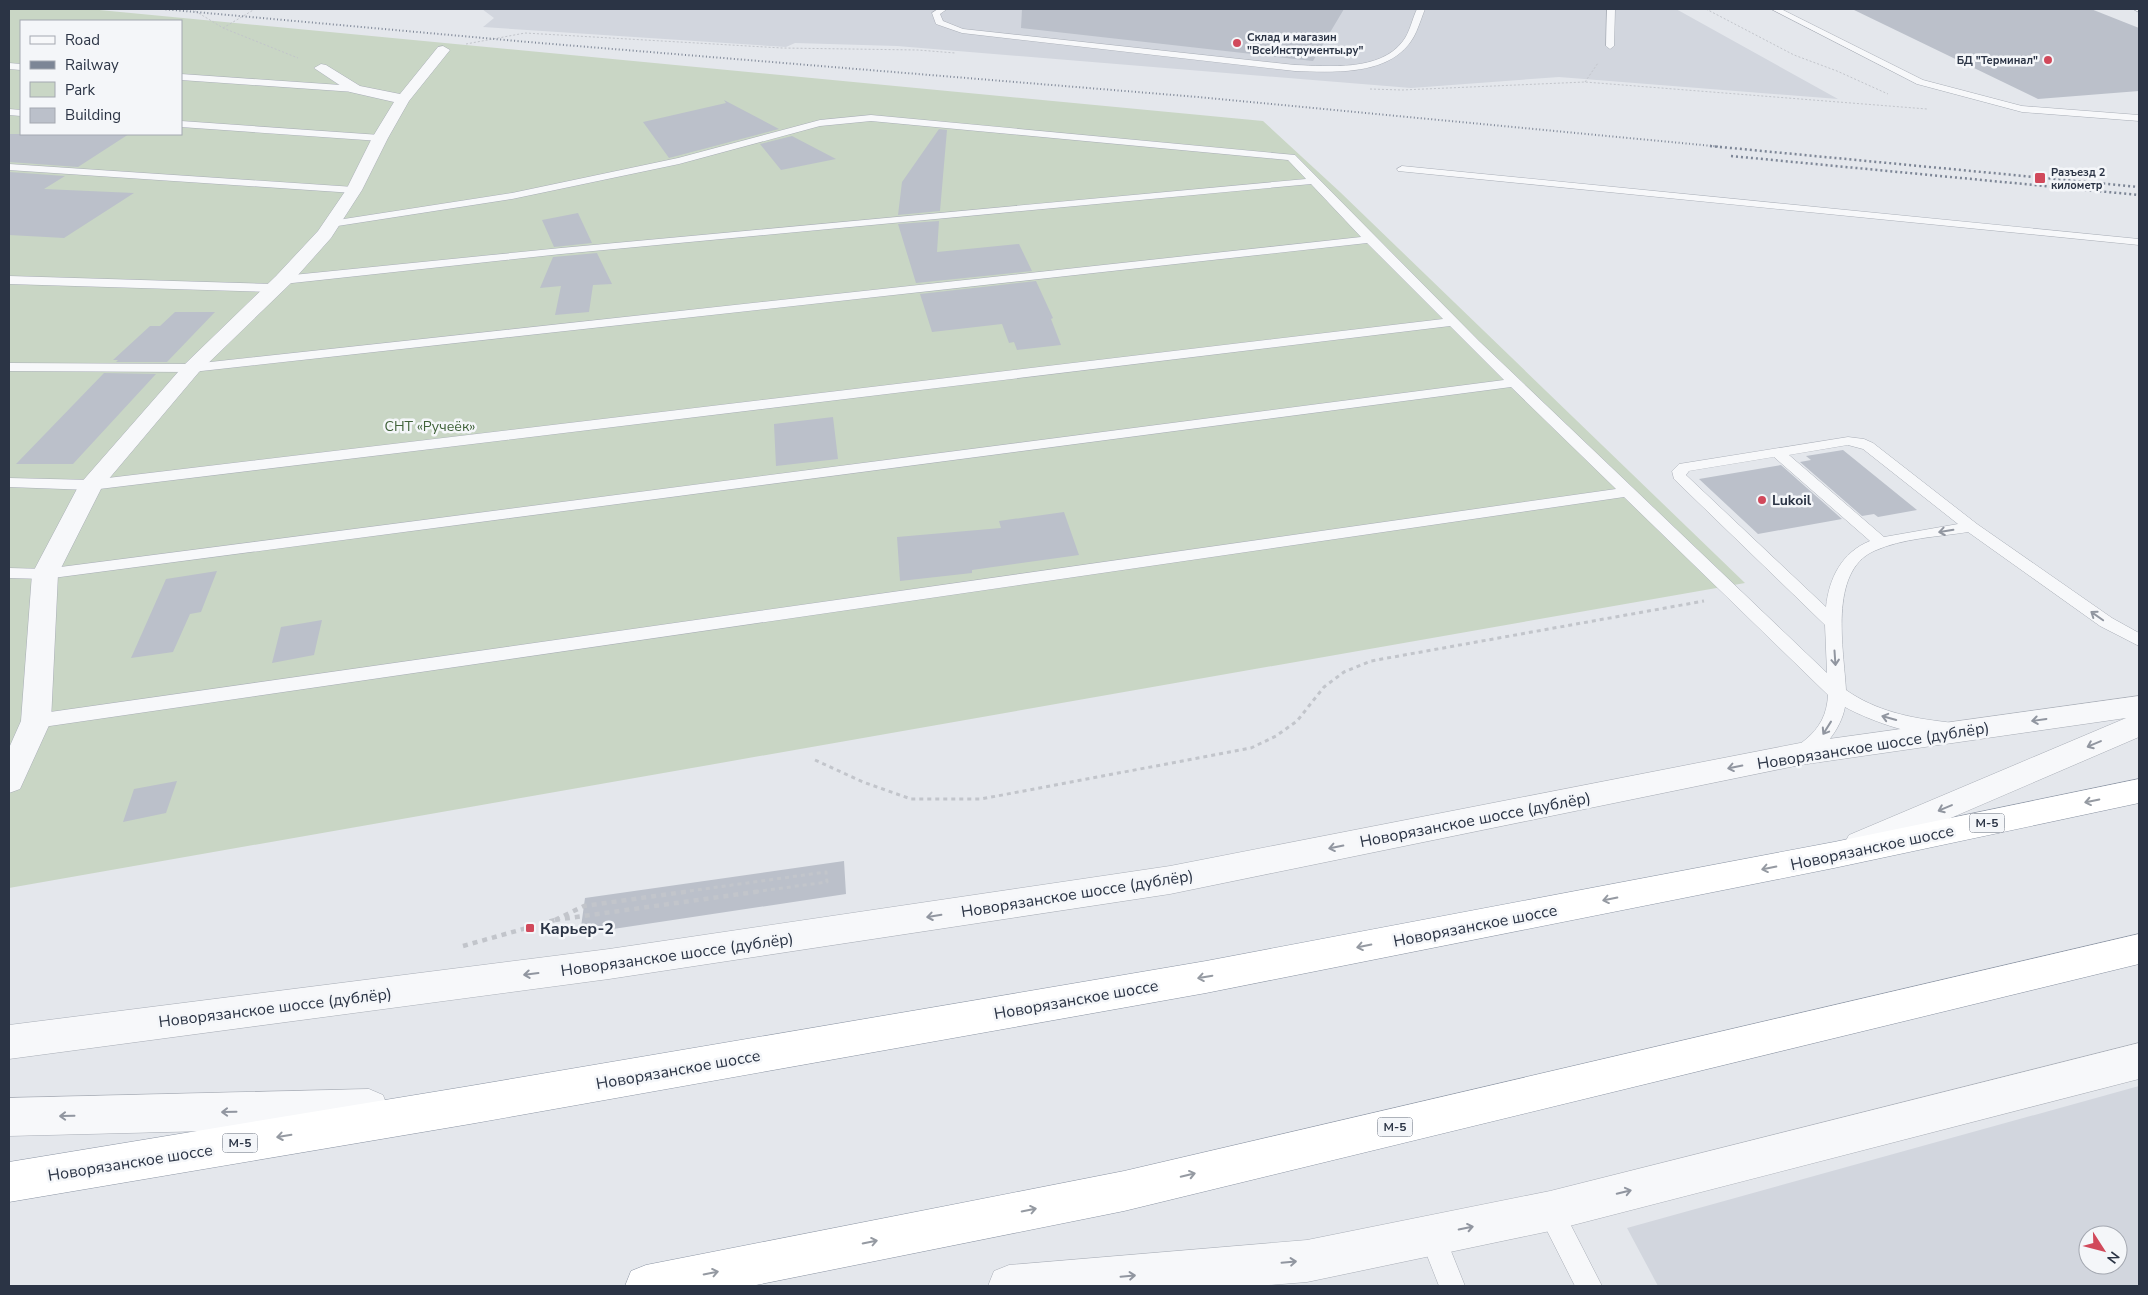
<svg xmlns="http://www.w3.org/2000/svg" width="2148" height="1295" font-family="'Nunito Sans',sans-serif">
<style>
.built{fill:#d2d6de;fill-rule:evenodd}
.green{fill:#c9d6c5;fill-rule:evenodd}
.building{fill:#bbc0ca}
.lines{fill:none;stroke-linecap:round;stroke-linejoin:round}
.lane-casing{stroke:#a9aeb7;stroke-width:1}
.street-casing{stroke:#a9aeb7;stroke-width:1}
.highway-casing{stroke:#8b94a3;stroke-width:1}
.path-far2{stroke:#c2c5cb;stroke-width:1;stroke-dasharray:2 2;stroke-linecap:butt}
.path-far1{stroke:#c2c5cb;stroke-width:3;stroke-dasharray:4 4;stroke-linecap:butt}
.path{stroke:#c2c5cb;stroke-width:4.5;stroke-dasharray:5 5;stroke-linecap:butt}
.lane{fill:#f7f8fa;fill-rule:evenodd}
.street{fill:#f7f8fa;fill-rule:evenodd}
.highway{fill:#fff;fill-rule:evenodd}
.rail-far1{stroke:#7d8696;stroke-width:2;stroke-dasharray:1 2.5;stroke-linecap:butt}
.rail{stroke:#7d8696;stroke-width:2.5;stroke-dasharray:2 3;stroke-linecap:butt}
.oneway{stroke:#9196a0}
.oneway2{stroke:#959aa2}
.poi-dot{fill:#d1495b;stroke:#f4f6f9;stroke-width:2}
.labels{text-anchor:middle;stroke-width:5;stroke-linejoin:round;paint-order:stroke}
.far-poi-label{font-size:11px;font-weight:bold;fill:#2b3445;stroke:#f4f6f9;text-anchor:start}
.shield{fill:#f4f6f9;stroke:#676e7b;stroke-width:1}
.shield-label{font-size:12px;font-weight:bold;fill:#2b3445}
.park-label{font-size:14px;fill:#3f6138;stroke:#f4f6f9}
.poi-label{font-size:14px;font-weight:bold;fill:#2b3445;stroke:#f4f6f9;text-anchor:start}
.near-street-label{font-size:16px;fill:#2b3445;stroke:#f4f6f9}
.near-poi-label{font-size:16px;font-weight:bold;fill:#2b3445;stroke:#f4f6f9;text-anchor:start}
</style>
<rect width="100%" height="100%" fill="#e4e7ec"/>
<path class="built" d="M482,9H1676L1838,99L1559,77L1411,88L897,46L795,43L786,47L483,27L494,18Z
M2139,1086V1286H1658L1627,1228ZM2088,1235H2118V1265H2088Z"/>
<path class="green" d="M9,9H89L1263,121L1340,192L1745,583L9,888ZM21,21H181V134H21Z"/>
<path class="building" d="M1022,9H1344L1313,61L1021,28Z
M1852,9H2091L2139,28V91L2038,99Z
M724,100L779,129L669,158L643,122L726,103Z
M939,129L947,130L940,211L898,215L902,182Z
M9,134H129L78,167L9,162Z
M792,136L836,159L781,170L760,144Z
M9,172L65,176L44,189L134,193L64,238L9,235Z
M578,213L592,243L554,247L542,220Z
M939,221L937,252L1019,244L1032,271L916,283L898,224Z
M597,253L612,284L593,285L589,312L555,315L561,286L540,288L553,257Z
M1036,281L1053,318L1051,319L1061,345L1017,350L1014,342L1009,343L1002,324L932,332L920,294Z
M175,312H215L167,362H116L118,360H113L150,326H160Z
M104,373L156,374L73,464H16Z
M833,417L838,459L776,466L774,424Z
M1843,450L1917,510L1878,517L1874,514L1862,516L1800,462L1811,460L1806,456Z
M1781,465L1842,519L1758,534L1699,479Z
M1064,512L1079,555L972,570V573L900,581L897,537L1001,528L999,521Z
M217,571L201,612L190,614L173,652L131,658L166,579Z
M322,620L314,655L272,663L281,627Z
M177,781L166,813L123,822L134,789Z
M844,861L846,894L580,934L585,898Z"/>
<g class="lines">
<defs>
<path id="lane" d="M938,9H947L940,14L943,21L963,29L1295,65C1328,66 1380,72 1403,41C1410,32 1412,19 1417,9H1425C1420,21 1417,34 1409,44C1384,76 1331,72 1295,71L962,33L936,24L932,13Z
M1607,9H1615L1614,46L1610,49L1606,46Z
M1771,9H1781L1923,80L2022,106L2139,115V121L2022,112L1917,84Z
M2133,9H2139V12Z
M9,63L21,64V70L9,69Z
M181,74L355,86L360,89L355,92L181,80Z
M9,109L21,110V116L9,115Z
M871,115L1295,155L1479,341L1827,673L1825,625L1674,479L1672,471L1679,464L1848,437L1864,439L1873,443L1977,524L2112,618L2139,633V646L2100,626L1968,532C1937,537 1903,538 1874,551C1828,572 1844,650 1846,690C1876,711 1910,718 1946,722L1953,724L1955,729L1953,734C1927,742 1868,720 1845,707C1841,729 1822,754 1800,761L1793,759L1790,754C1794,748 1799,745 1805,740C1820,728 1827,714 1828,695L1624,497L36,728L29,726L27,721L29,716L36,714L1616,489L1511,387L45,579L9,578V568L45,569L1504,380L1450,326L91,490L9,487V478L91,480L1443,319L1367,243L192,372L9,371V363L192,364L1361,237L1311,184L561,254L283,284L277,280L283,276L561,248L1306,179L1288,160L871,121L820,126L679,164L512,199L331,227L325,224L331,221L512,193L678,158L820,120ZM1848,445L1863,449L1958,524L1884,537L1789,455ZM1774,457L1870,541C1842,552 1829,578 1826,607L1686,475L1689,471Z
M181,121L380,135L385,138L380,141L181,127Z
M9,164L354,187L359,190L354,193L9,170Z
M1402,166L2139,239V245L1398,171L1397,169Z
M9,276L274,284L280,288L274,292L9,284Z
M1550,1198L1559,1202L1602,1286H1575L1537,1211L1541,1202Z
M1432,1222L1441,1226L1465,1286H1439L1419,1235L1423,1226Z"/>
<path id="street" d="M443,46L450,50L409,101L388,138L362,190L331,238L290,284L199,372L102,487L58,574L51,721L20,789L9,793V748L21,721L32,574L79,485L185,364L276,276L318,231L346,190L372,138L394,102L350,92L314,68L321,64L326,65L360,86L400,94L438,47Z
M2139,696V737L1860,857L1849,853L1844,844L1849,835L2126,718L1800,765L1170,894L609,979L9,1059V1025L609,949L1170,866L1800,743Z
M2139,1043V1079L1550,1231L1307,1282L1257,1286H988L994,1271L1009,1265L1307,1240L1550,1191Z
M369,1089L383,1095L388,1108L383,1121L369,1127L9,1136V1098Z"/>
<path id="highway" d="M2139,779V803L1834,868L1206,993L470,1124L9,1202V1162L470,1086L1206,961L1834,842Z
M2139,934V964L1124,1211L751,1286H625L631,1271L646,1265L1124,1171Z"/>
</defs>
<use href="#lane" class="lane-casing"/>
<use href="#street" class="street-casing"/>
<use href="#highway" class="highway-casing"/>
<path class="path-far2" d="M192,9L223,28L298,58
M1706,9L1794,55L1837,71L1888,94
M223,28L255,9
M466,44L525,33L782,48L918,50L955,53
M1585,82L1598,63
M1370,89L1402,90L1585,82L1927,109"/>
<path class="path-far1" d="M815,760L863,782L911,799H981L1251,748L1276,736L1297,721L1324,687L1344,672L1371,661L1704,601
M682,892L826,872L827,882L753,892"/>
<path class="path" d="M555,920L584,906L691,891
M555,920L762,891
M463,946L555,920"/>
<use href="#lane" class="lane"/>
<use href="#street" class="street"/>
<use href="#highway" class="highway"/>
<path class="rail-far1" d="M162,9L528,42L1198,97L1723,147"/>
<path class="rail" d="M1710,146L2139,187
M1731,156L2139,195"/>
</g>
<defs><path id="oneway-shaft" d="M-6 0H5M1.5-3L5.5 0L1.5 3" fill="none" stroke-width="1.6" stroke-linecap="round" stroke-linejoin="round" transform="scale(1.25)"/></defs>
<g class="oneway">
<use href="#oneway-shaft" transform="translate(1946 531) rotate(171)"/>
<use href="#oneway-shaft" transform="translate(2097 616) rotate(-145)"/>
<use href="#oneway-shaft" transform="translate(1835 658) rotate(86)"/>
<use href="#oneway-shaft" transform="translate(1889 718) rotate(-164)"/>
<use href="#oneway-shaft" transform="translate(2039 720) rotate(172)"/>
<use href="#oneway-shaft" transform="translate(1827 728) rotate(122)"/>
<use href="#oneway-shaft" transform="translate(2094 744) rotate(157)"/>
<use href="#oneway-shaft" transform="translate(1735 767) rotate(169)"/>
<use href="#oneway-shaft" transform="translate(1945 808) rotate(157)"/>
<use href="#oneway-shaft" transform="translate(1336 847) rotate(169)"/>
<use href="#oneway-shaft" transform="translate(934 916) rotate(171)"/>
<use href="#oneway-shaft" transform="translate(531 974) rotate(173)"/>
<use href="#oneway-shaft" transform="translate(229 1112) rotate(179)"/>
<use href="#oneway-shaft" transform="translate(67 1116) rotate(179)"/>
<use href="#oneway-shaft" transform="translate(1624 1192) rotate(-14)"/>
<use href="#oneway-shaft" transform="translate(1466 1228) rotate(-12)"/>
<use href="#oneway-shaft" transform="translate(1289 1262) rotate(-5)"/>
<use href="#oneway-shaft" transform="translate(1128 1276) rotate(-5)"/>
</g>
<g class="oneway2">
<use href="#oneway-shaft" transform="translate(2092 801) rotate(168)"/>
<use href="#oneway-shaft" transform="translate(1769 868) rotate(169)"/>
<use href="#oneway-shaft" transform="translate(1610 899) rotate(169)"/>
<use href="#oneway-shaft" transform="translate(1364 946) rotate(169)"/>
<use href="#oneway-shaft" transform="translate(1205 977) rotate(170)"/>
<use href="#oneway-shaft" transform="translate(284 1136) rotate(171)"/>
<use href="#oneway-shaft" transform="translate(1188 1175) rotate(-13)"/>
<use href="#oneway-shaft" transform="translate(1029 1210) rotate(-11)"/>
<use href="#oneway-shaft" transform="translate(870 1242) rotate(-11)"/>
<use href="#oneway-shaft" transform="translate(711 1273) rotate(-11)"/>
</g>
<g class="poi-dot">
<circle cx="1237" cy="43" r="5"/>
<circle cx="2048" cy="60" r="5"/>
<rect x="2034" y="172" width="12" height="12" rx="2.5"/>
<circle cx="1762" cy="500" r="5"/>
<rect x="525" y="923" width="10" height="10" rx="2.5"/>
</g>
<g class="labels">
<g class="far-poi-label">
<text x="1247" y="41">Склад и магазин<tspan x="1247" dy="13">"ВсеИнструменты.ру"</tspan></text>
<text x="2038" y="64" text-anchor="end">БД "Терминал"</text>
<text x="2051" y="176">Разъезд 2<tspan x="2051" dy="13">километр</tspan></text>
</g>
<g class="shield">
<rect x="1969.5" y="813.5" width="35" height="19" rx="4"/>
<rect x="1377.5" y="1117.5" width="35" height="19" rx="4"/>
<rect x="222.5" y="1133.5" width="35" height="19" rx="4"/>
</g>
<g class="shield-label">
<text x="1987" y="827">М-5</text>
<text x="1395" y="1131">М-5</text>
<text x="240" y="1147">М-5</text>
</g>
<g class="park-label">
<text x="430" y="431">СНТ «Ручеёк»</text>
</g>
<g class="poi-label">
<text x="1772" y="505">Lukoil</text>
</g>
<g class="near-street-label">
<text transform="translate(1873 745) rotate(-9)" y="6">Новорязанское шоссе (дублёр)</text>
<text transform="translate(1475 819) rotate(-11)" y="6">Новорязанское шоссе (дублёр)</text>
<text transform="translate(1872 847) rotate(-12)" y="6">Новорязанское шоссе</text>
<text transform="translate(1077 893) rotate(-9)" y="6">Новорязанское шоссе (дублёр)</text>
<text transform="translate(1475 925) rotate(-11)" y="6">Новорязанское шоссе</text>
<text transform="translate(677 954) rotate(-8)" y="6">Новорязанское шоссе (дублёр)</text>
<text transform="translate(1076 999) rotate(-10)" y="6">Новорязанское шоссе</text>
<text transform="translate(275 1007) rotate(-7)" y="6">Новорязанское шоссе (дублёр)</text>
<text transform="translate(678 1069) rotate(-10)" y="6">Новорязанское шоссе</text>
<text transform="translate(130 1162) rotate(-9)" y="6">Новорязанское шоссе</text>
</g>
<g class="near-poi-label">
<text x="540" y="934">Карьер-2</text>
</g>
</g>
<rect width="2148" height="1295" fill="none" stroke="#2b3445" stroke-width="20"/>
<rect x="20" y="20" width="162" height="115" fill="#f4f6f9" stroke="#a4a8b1"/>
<rect x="30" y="36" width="25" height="8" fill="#f7f8fa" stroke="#a4a8b1"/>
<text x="65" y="45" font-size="15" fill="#2b3445">Road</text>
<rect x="30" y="61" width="25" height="8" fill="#7d8696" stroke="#a4a8b1"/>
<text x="65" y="70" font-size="15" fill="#2b3445">Railway</text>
<rect x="30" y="82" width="25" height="15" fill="#c9d6c5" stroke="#a4a8b1"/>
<text x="65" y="95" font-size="15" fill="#2b3445">Park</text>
<rect x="30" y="108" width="25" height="15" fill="#bbc0ca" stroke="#a4a8b1"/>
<text x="65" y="120" font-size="15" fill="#2b3445">Building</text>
<g transform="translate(2103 1250) rotate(126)"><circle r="24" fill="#f4f6f9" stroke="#a4a8b1"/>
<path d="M0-4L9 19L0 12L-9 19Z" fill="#d1495b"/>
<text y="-8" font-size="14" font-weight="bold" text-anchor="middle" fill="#2b3445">N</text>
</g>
</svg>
